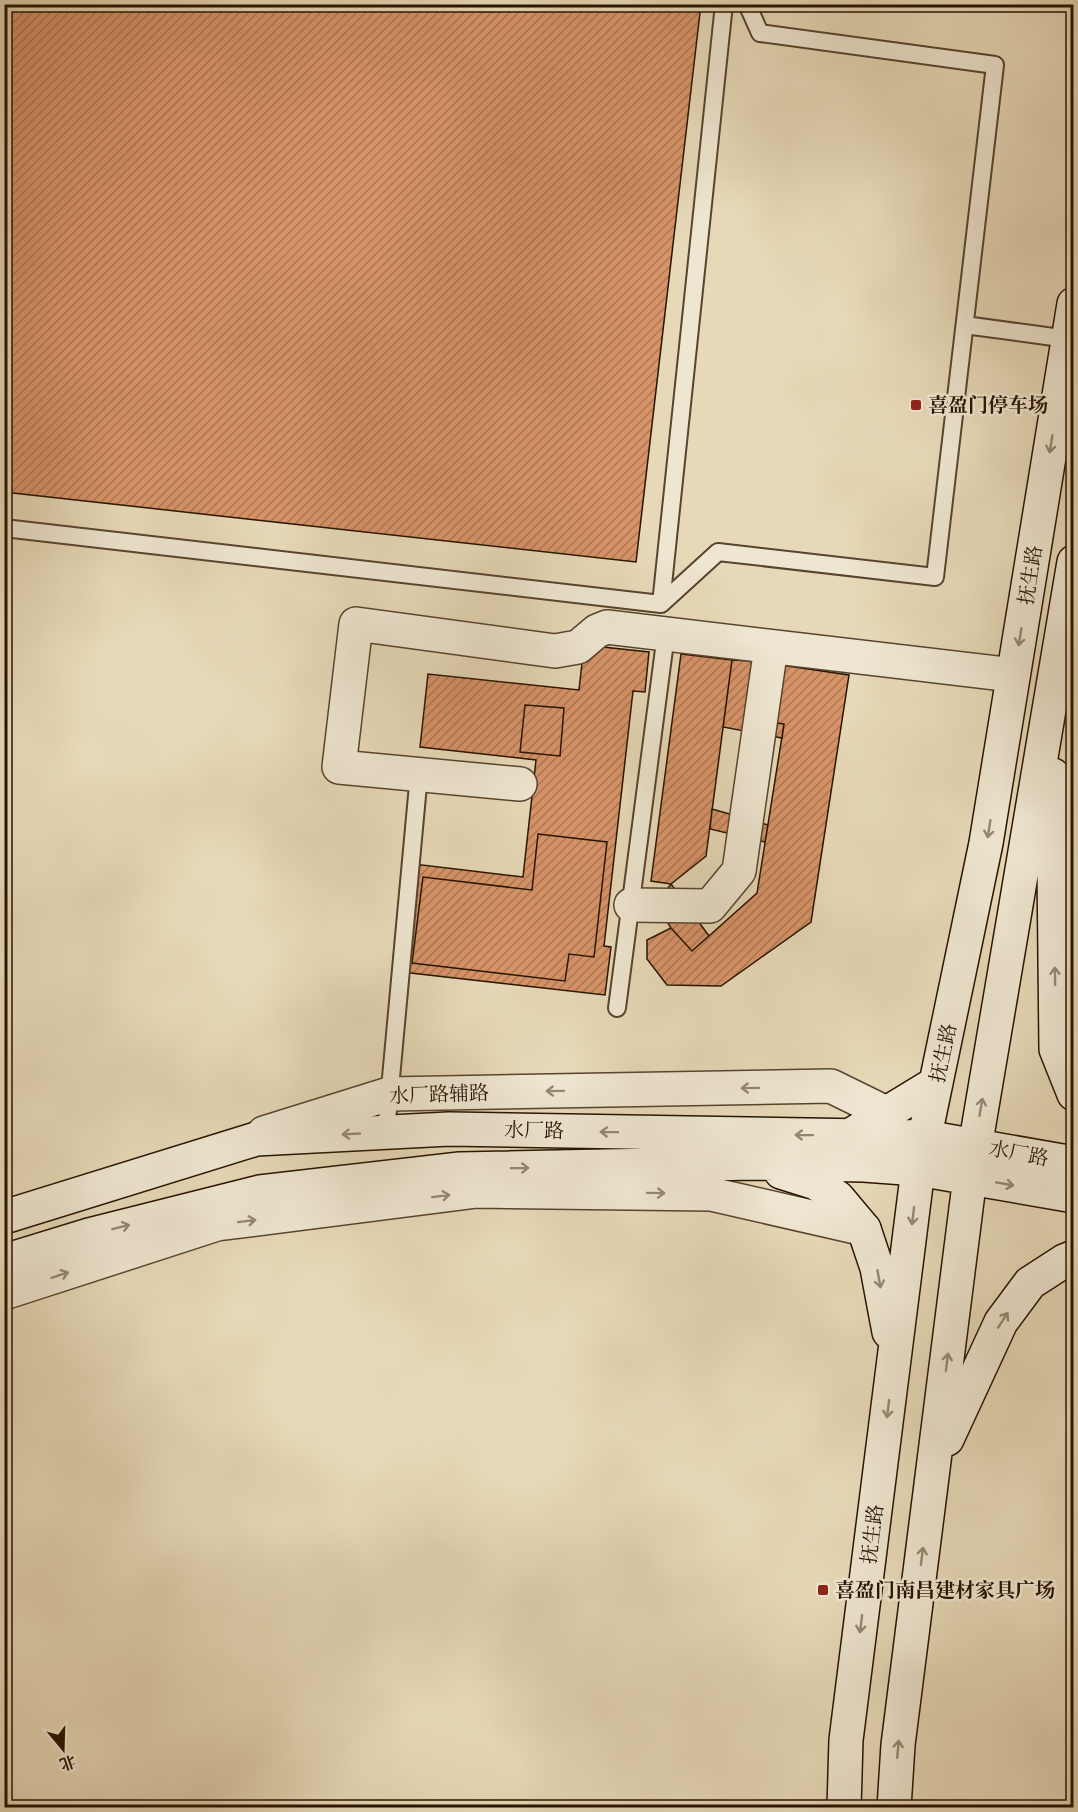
<svg xmlns="http://www.w3.org/2000/svg" width="1078" height="1812" font-family="'IM FELL Double Pica','Noto Serif SC',serif">
<style>
.building{fill:url(#building-hatch);stroke:#271300;stroke-width:1.5}
.lines{fill:none;stroke-linecap:round;stroke-linejoin:round}
.lane-casing{stroke:#57442e;stroke-width:20}
.street-casing{stroke:#57442e;stroke-width:36}
.secondary-casing{stroke:#271300;stroke-width:36}
.lane{stroke:#efe6d1;stroke-width:16}
.street{stroke:#efe6d1;stroke-width:33}
.secondary{stroke:#efe6d1;stroke-width:33}
.oneway{stroke:#958773}
.poi-dot{fill:#8f2418;stroke:#efe6d1;stroke-width:2}
.labels{text-anchor:middle;stroke-width:5;stroke-linejoin:round;paint-order:stroke}
.poi-label{font-size:20px;font-weight:bold;fill:#271300;stroke:#efe6d1;text-anchor:start}
.street-label{font-size:20px;fill:#271300;stroke:#efe6d1}
</style>
<defs>
<pattern id="building-hatch" width="6" height="6" patternUnits="userSpaceOnUse" patternTransform="scale(1.5)"><rect width="6" height="6" fill="#d89469"/><path d="M-1 1l2-2M0 6l6-6M5 7l2-2" fill="none" stroke="#af7854"/></pattern>
</defs>
<rect width="100%" height="100%" fill="#e7d9b8"/>
<filter id="stains"><feTurbulence type="fractalNoise" baseFrequency=".00333" numOctaves="4"/><feColorMatrix values="0 0 0 0 .2 0 0 0 0 .09 0 0 0 0 .02 0 0 0 .5 -.17"/></filter>
<radialGradient id="worn" r=".72"><stop offset=".6" stop-color="#630" stop-opacity="0"/><stop offset="1" stop-color="#630" stop-opacity=".3"/></radialGradient>
<path class="building" d="M4,4H701L636,562L4,492Z
M584,645L649,652L645,692L633,691L604,946L611,947L605,995L402,972L414,864L523,877L536,760L420,747L428,674L579,690Z
M681,654L732,660L706,856L671,884L651,881Z
M732,660L753,661L744,719L784,724L782,738L723,727Z
M753,661L849,675L811,922L721,986L667,985L647,959V940L671,928L692,951L757,893L784,724L744,719Z
M525,705L564,708L560,756L520,752Z
M712,809L768,825L765,842L710,829Z
M538,834L607,842L594,957L569,954L565,981L412,963L423,877L532,890Z
M671,884L709,936L692,951L671,928L656,904Z"/>
<g class="lines">
<defs>
<path id="lane" d="M965,325L1068,339
M4,528L661,604L718,552L935,577L995,65L760,33L747,4
M661,604L724,4
M617,1008L666,634
M386,1132L419,774"/>
<path id="street" d="M520,784L339,767L356,624L555,651L578,647L597,631L607,627L1013,675
M631,905L710,906L739,871L771,647
M264,1133L389,1094L831,1086L886,1113
M4,1293L217,1224L477,1191L711,1194L864,1229"/>
<path id="secondary" d="M1053,775L1056,1049L1074,1094
M849,1136L936,1083
M781,1172L816,1183L838,1198L864,1229L877,1268L889,1332
M4,1217L256,1139L449,1129L925,1137L1074,1163
M4,1261L89,1235L260,1192L460,1169L754,1163L864,1165L918,1169L1074,1196
M947,1439L1001,1322L1030,1283L1064,1261L1074,1257
M844,1808L846,1740L918,1169L986,843L1074,304
M894,1808L898,1745L970,1177L1074,562"/>
</defs>
<use href="#lane" class="lane-casing"/>
<use href="#street" class="street-casing"/>
<use href="#secondary" class="secondary-casing"/>
<use href="#lane" class="lane"/>
<use href="#street" class="street"/>
<use href="#secondary" class="secondary"/>
</g>
<defs><path id="oneway-shaft" d="M-6 0H5M1.5-3L5.5 0L1.5 3" fill="none" stroke-width="1.6" stroke-linecap="round" stroke-linejoin="round" transform="scale(1.5)"/></defs>
<g class="oneway">
<use href="#oneway-shaft" transform="translate(1051 444) rotate(99)"/>
<use href="#oneway-shaft" transform="translate(1020 637) rotate(99)"/>
<use href="#oneway-shaft" transform="translate(989 829) rotate(99)"/>
<use href="#oneway-shaft" transform="translate(1055 976) rotate(-91)"/>
<use href="#oneway-shaft" transform="translate(750 1088) rotate(179)"/>
<use href="#oneway-shaft" transform="translate(555 1091) rotate(179)"/>
<use href="#oneway-shaft" transform="translate(981 1107) rotate(-80)"/>
<use href="#oneway-shaft" transform="translate(609 1132) rotate(-179)"/>
<use href="#oneway-shaft" transform="translate(351 1134) rotate(177)"/>
<use href="#oneway-shaft" transform="translate(804 1135) rotate(-179)"/>
<use href="#oneway-shaft" transform="translate(520 1168) rotate(-1)"/>
<use href="#oneway-shaft" transform="translate(1005 1184) rotate(10)"/>
<use href="#oneway-shaft" transform="translate(656 1193) rotate(1)"/>
<use href="#oneway-shaft" transform="translate(441 1196) rotate(-7)"/>
<use href="#oneway-shaft" transform="translate(913 1216) rotate(97)"/>
<use href="#oneway-shaft" transform="translate(247 1221) rotate(-7)"/>
<use href="#oneway-shaft" transform="translate(121 1227) rotate(-14)"/>
<use href="#oneway-shaft" transform="translate(60 1275) rotate(-18)"/>
<use href="#oneway-shaft" transform="translate(879 1279) rotate(80)"/>
<use href="#oneway-shaft" transform="translate(1003 1320) rotate(-57)"/>
<use href="#oneway-shaft" transform="translate(947 1362) rotate(-83)"/>
<use href="#oneway-shaft" transform="translate(888 1409) rotate(97)"/>
<use href="#oneway-shaft" transform="translate(922 1556) rotate(-83)"/>
<use href="#oneway-shaft" transform="translate(861 1624) rotate(97)"/>
<use href="#oneway-shaft" transform="translate(898 1749) rotate(-85)"/>
</g>
<g class="poi-dot">
<rect x="910" y="399" width="12" height="12" rx="3"/>
<rect x="817" y="1584" width="12" height="12" rx="3"/>
</g>
<g class="labels">
<g class="poi-label">
<text x="928" y="412">喜盈门停车场</text>
<text x="835" y="1597">喜盈门南昌建材家具广场</text>
</g>
<g class="street-label">
<text transform="translate(1030 575) rotate(-81)" y="7">抚生路</text>
<text transform="translate(943 1053) rotate(-78)" y="7">抚生路</text>
<text transform="translate(439 1094) rotate(-2)" y="7">水厂路辅路</text>
<text transform="translate(534 1130) rotate(1)" y="7">水厂路</text>
<text transform="translate(1019 1153) rotate(11)" y="7">水厂路</text>
<text transform="translate(872 1534) rotate(-83)" y="7">抚生路</text>
</g>
</g>
<rect width="1078" height="1812" fill="none" stroke="#e7d9b8" stroke-width="24"/>
<rect x="6" y="6" width="1066" height="1800" fill="none" stroke="#271300" stroke-width="3"/>
<rect x="12" y="12" width="1054" height="1788" fill="none" stroke="#271300" stroke-width="1.5"/>
<g transform="translate(63 1749) rotate(161)" stroke="#efe6d1" stroke-width="4.5" paint-order="stroke">
<path d="M0-4.5L10 22L0 15L-10 22Z" fill="#271300"/>
<text y="-9" font-size="16" font-weight="bold" text-anchor="middle" fill="#271300">北</text>
</g>
<rect width="100%" height="100%" filter="url(#stains)"/>
<rect width="100%" height="100%" fill="url(#worn)"/>
</svg>
